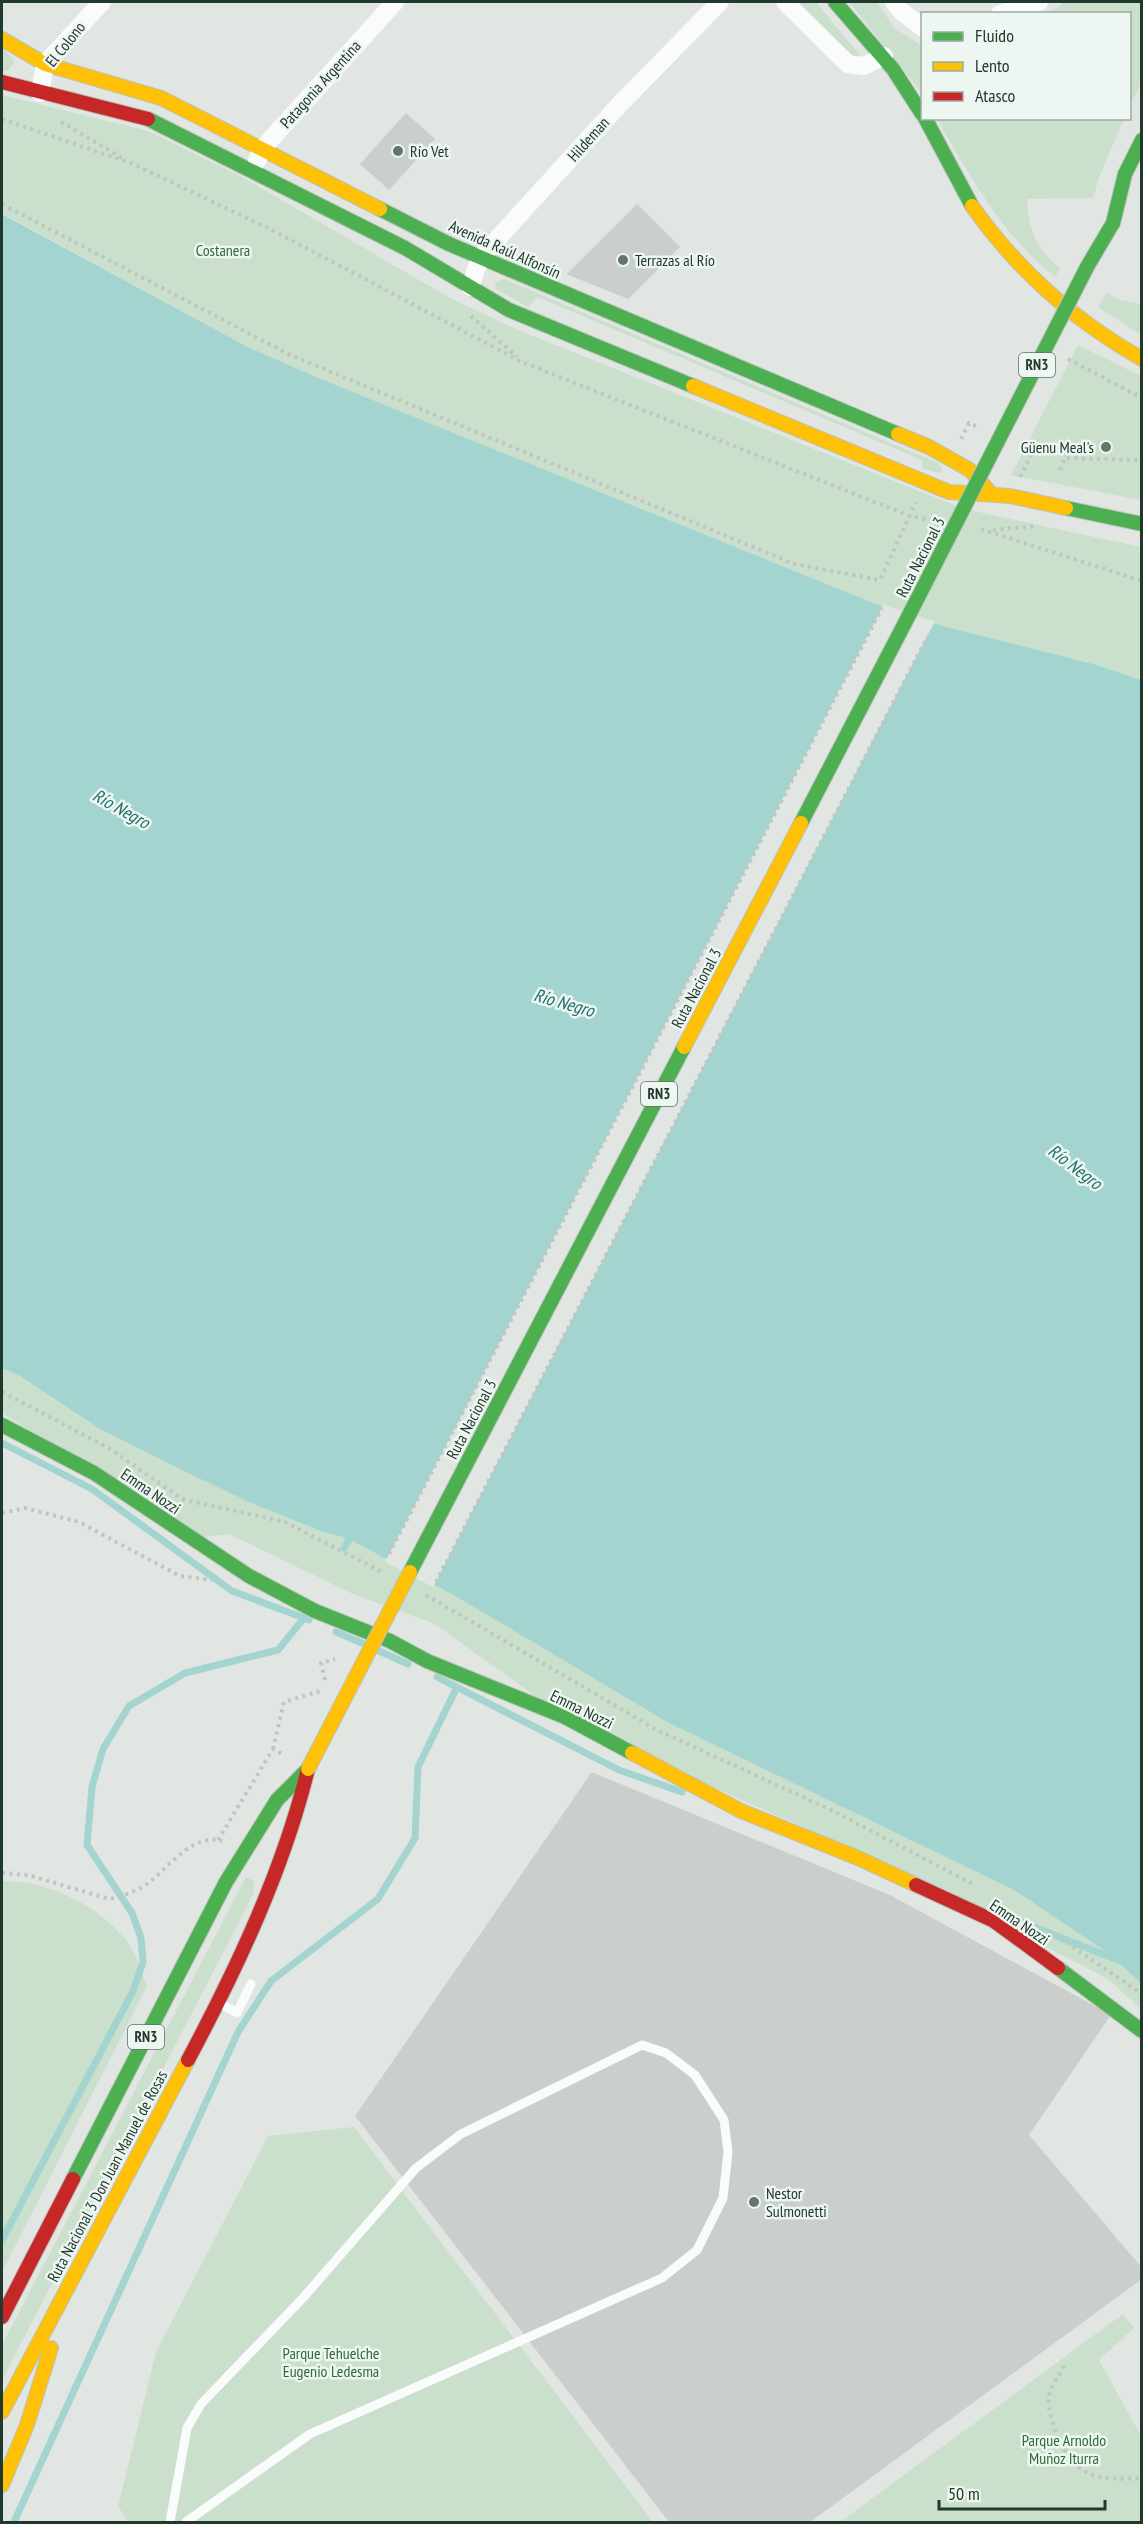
<svg xmlns="http://www.w3.org/2000/svg" width="1143" height="2524" font-family="'PT Sans Narrow',sans-serif">
<style>
.green{fill:#cadfcc}
.water{fill:#a3d4d0}
.pier{fill:#e1e6e3}
.lines{fill:none;stroke-linecap:round;stroke-linejoin:round}
.stream{stroke:#a3d4d0;stroke-width:7}
.building{fill:#cacfcc;stroke:#cacfcc;stroke-width:1.5}
.fast-casing{stroke:#bac3be;stroke-width:16}
.slow-casing{stroke:#bac3be;stroke-width:16}
.jam-casing{stroke:#bac3be;stroke-width:16}
.path{stroke:#bfc6c2;stroke-width:4;stroke-dasharray:3 4.5;stroke-linecap:butt}
.lane{stroke:#fafbfb;stroke-width:9}
.street{stroke:#fafbfb;stroke-width:18}
.fast{stroke:#4caf50;stroke-width:14}
.slow{stroke:#ffc107;stroke-width:14}
.jam{stroke:#c62828;stroke-width:14}
.fast-bridge-casing{stroke:#bcc3bf;stroke-width:16;stroke-linecap:butt}
.slow-bridge-casing{stroke:#bcc3bf;stroke-width:16;stroke-linecap:butt}
.path-bridge{stroke:#bfc6c2;stroke-width:4;stroke-dasharray:3 4.5;stroke-linecap:butt}
.fast-bridge{stroke:#4caf50;stroke-width:14}
.slow-bridge{stroke:#ffc107;stroke-width:14}
.poi-dot{fill:#64756d;stroke:#eef6f1;stroke-width:2}
.labels{text-anchor:middle;stroke-width:5;stroke-linejoin:round;paint-order:stroke}
.shield{fill:#eef6f1;stroke:#5e7168;stroke-width:1.5}
.shield-label{font-size:15px;font-weight:bold;fill:#21382d}
.street-label{font-size:16px;fill:#21382d;stroke:#eef6f1}
.poi-label{font-size:16px;fill:#21382d;stroke:#eef6f1;text-anchor:start}
.park-label{font-size:16px;fill:#2d6c38;stroke:#eef6f1}
.water-label{font-size:18px;font-style:italic;fill:#1e706c;stroke:#eef6f1}
</style>
<rect width="100%" height="100%" fill="#e1e6e3"/>
<path class="green" d="M793,2H816L863,59L857,62Z
M849,2H877L894,28L922,46V93Z
M1065,2H1141V83L1130,105V14L1049,13Z
M2,48L12,57L14,63L8,71L2,70Z
M2,95L148,131L242,177L450,298L518,330L964,509L1141,547V680L1097,665L908,617L316,377L246,346L2,213Z
M937,119H1124L1100,175L1093,198L1027,199C1028,230 1036,249 1060,268L1055,277C1002,235 970,176 937,119Z
M504,279L938,463L943,470L939,473L923,469L922,460L538,297L528,307L496,289L495,283Z
M1106,293L1120,300L1141,304V335L1098,307Z
M1078,345L1141,376V500L1011,475Z
M2,1368L20,1376L100,1429L190,1474L251,1503L321,1531L349,1539L457,1597L667,1722L1014,1890L1141,1975V2009L1108,1979L872,1857L658,1763L565,1717L433,1623L353,1594L229,1534L201,1537L2,1413Z
M246,1877L254,1881L253,1895L2,2380V2345Z
M2,1881C48,1880 101,1906 128,1943C137,1955 141,1972 147,1986L2,2272Z
M354,2127L653,2522H128L118,2506L156,2352L268,2136Z
M1123,2314L1134,2328L1099,2360L1141,2436V2522H840Z"/>
<path class="water" d="M2,214L246,346L316,377L908,617L1097,665L1141,680V1975L1014,1890L667,1722L457,1597L349,1539L321,1531L251,1503L190,1474L100,1429L20,1376L2,1368Z"/>
<path class="pier" d="M884,604L909,614L935,621L433,1587L385,1562Z"/>
<g class="lines">
<path class="stream" d="M2,1443L92,1489L232,1591L309,1620
M344,1548L349,1539
M336,1632L364,1644
M377,1650L408,1664
M437,1677L619,1770L682,1792
M1003,1915L1123,1962L1142,1979
M2,2240L133,1991L143,1962L141,1938L132,1913L87,1845L92,1787L103,1749L129,1706L185,1673L278,1650L304,1618
M14,2522L238,2032L271,1981L378,1899L415,1838L418,1767L457,1687"/>
</g>
<path class="building" d="M406,114L434,139L389,189L361,164Z
M637,205L679,247L628,298L568,274Z
M592,1773L890,1896L1110,2015L1028,2135L1142,2269V2278L809,2522H670L356,2116Z"/>
<g class="lines">
<defs>
<path id="fast" d="M835,2L893,69L922,114
M925,118L972,206
M148,119L405,248L509,310L693,386
M380,209L449,244L898,434
M1113,223L1125,174L1142,140
M1066,508L1142,524
M801,823L908,617
M2,1425L94,1473L249,1576L315,1611L390,1641L427,1661L565,1717L632,1753
M410,1572L684,1047
M1058,1968L1142,2031
M73,2179L226,1882L277,1800L308,1769"/>
<path id="slow" d="M2,39L45,64L161,98L380,209
M972,206C1018,271 1073,320 1142,359
M693,386L949,492L1010,496L1066,508
M898,434L929,447L970,470L989,491
M684,1047L801,823
M632,1753L741,1811L858,1858L916,1885
M2,2412L188,2060
M2,2485L27,2425L51,2348"/>
<path id="jam" d="M2,82L148,119
M916,1885L994,1921L1058,1968
M188,2060C237,1968 283,1871 308,1769
M2,2317L73,2179"/>
</defs>
<use href="#fast" class="fast-casing"/>
<use href="#slow" class="slow-casing"/>
<use href="#jam" class="jam-casing"/>
<path class="path" d="M2,119L133,164L270,229L522,362L910,516L930,520
M61,122L124,159
M2,204L288,354L794,564L880,580L916,502
M471,316L517,357
M1068,359L1142,398
M961,439L969,423L976,426
M1060,470L1065,458L1142,460
M1020,477L1032,454L1024,450
M981,529L1142,581
M993,530L1036,526
M2,1392L109,1448L182,1499L285,1522L382,1572
M2,1513L25,1508L79,1522L180,1576L212,1580
M426,1595L657,1730L833,1811L973,1884
M325,1680L321,1663L335,1659
M273,1749L284,1702L320,1691
M218,1840L273,1749L284,1755
M2,1873L28,1875L109,1899C121,1897 133,1892 144,1886C167,1871 191,1832 222,1841
M1048,1930L1142,1994
M1064,2366C1060,2375 1051,2386 1049,2395C1047,2406 1052,2422 1056,2432C1074,2478 1097,2481 1142,2478"/>
<path class="lane" d="M223,2005L237,2013L251,1984
M170,2522L187,2428L201,2404L302,2299L416,2168L461,2134L642,2045L666,2053L695,2075L724,2120L728,2152L723,2198L697,2250L662,2278L310,2434L186,2522"/>
<path class="street" d="M785,2L848,64L864,66L884,56
M894,2L901,11L922,27
M1000,14L1039,2
M40,93L45,64L102,2
M257,161L262,149L395,2
M470,287L480,258L620,104L720,2"/>
<use href="#fast" class="fast"/>
<use href="#slow" class="slow"/>
<use href="#jam" class="jam"/>
<defs>
<path id="fast-bridge" d="M908,617L1087,267L1113,223"/>
<path id="slow-bridge" d="M308,1769L410,1572"/>
</defs>
<use href="#fast-bridge" class="fast-bridge-casing"/>
<use href="#slow-bridge" class="slow-bridge-casing"/>
<path class="path-bridge" d="M389,1554L882,608
M436,1582L928,636"/>
<use href="#fast-bridge" class="fast-bridge"/>
<use href="#slow-bridge" class="slow-bridge"/>
</g>
<g class="poi-dot">
<circle cx="398" cy="151" r="6"/>
<circle cx="623" cy="260" r="6"/>
<circle cx="1106" cy="447" r="6"/>
<circle cx="754" cy="2202" r="6"/>
</g>
<g class="labels">
<g class="shield">
<rect x="1019" y="353" width="36" height="24" rx="4.5"/>
<rect x="641" y="1082" width="36" height="24" rx="4.5"/>
<rect x="128" y="2025" width="36" height="24" rx="4.5"/>
</g>
<g class="shield-label">
<text x="1037" y="370">RN3</text>
<text x="659" y="1099">RN3</text>
<text x="146" y="2042">RN3</text>
</g>
<g class="street-label">
<text transform="translate(65 44) rotate(-51)" y="6">El Colono</text>
<text transform="translate(320 84) rotate(-48)" y="6">Patagonia Argentina</text>
<text transform="translate(588 139) rotate(-48)" y="6">Hildeman</text>
<text transform="translate(505 249) rotate(24)" y="6">Avenida Raúl Alfonsín</text>
<text transform="translate(920 557) rotate(-63)" y="6">Ruta Nacional 3</text>
<text transform="translate(696 988) rotate(-62)" y="6">Ruta Nacional 3</text>
<text transform="translate(471 1419) rotate(-62)" y="6">Ruta Nacional 3</text>
<text transform="translate(151 1491) rotate(34)" y="6">Emma Nozzi</text>
<text transform="translate(582 1709) rotate(26)" y="6">Emma Nozzi</text>
<text transform="translate(1020 1922) rotate(34)" y="6">Emma Nozzi</text>
<text transform="translate(107 2176) rotate(-62)" y="6">Ruta Nacional 3 Don Juan Manuel de Rosas</text>
</g>
<g class="poi-label">
<text x="410" y="157">Río Vet</text>
<text x="635" y="266">Terrazas al Río</text>
<text x="1094" y="453" text-anchor="end">Güenu Meal's</text>
<text x="766" y="2199">Nestor<tspan x="766" dy="18">Sulmonetti</tspan></text>
</g>
<g class="park-label">
<text x="223" y="256">Costanera</text>
<text x="331" y="2359">Parque Tehuelche<tspan x="331" dy="18">Eugenio Ledesma</tspan></text>
<text x="1064" y="2446">Parque Arnoldo<tspan x="1064" dy="18">Muñoz Iturra</tspan></text>
</g>
<g class="water-label">
<text transform="translate(121 809) rotate(29)" y="6">Río Negro</text>
<text transform="translate(564 1003) rotate(16)" y="6">Río Negro</text>
<text transform="translate(1075 1167) rotate(37)" y="6">Río Negro</text>
</g>
</g>
<rect width="1143" height="2524" fill="none" stroke="#21382d" stroke-width="6"/>
<rect x="921" y="12" width="210" height="108" fill="#eef6f1" stroke="#9caaa3" stroke-width="1.5"/>
<rect x="933" y="32" width="30" height="9" fill="#4caf50" stroke="#9caaa3" stroke-width="1.5"/>
<text x="975" y="42" font-size="18" fill="#21382d">Fluido</text>
<rect x="933" y="62" width="30" height="9" fill="#ffc107" stroke="#9caaa3" stroke-width="1.5"/>
<text x="975" y="72" font-size="18" fill="#21382d">Lento</text>
<rect x="933" y="92" width="30" height="9" fill="#c62828" stroke="#9caaa3" stroke-width="1.5"/>
<text x="975" y="102" font-size="18" fill="#21382d">Atasco</text>
<path d="M939 2500v9h166v-9" fill="none" stroke="#21382d" stroke-width="3"/>
<text x="948" y="2500" font-size="18" fill="#21382d" stroke="#eef6f1" stroke-width="4.5" paint-order="stroke">50 m</text>
</svg>
